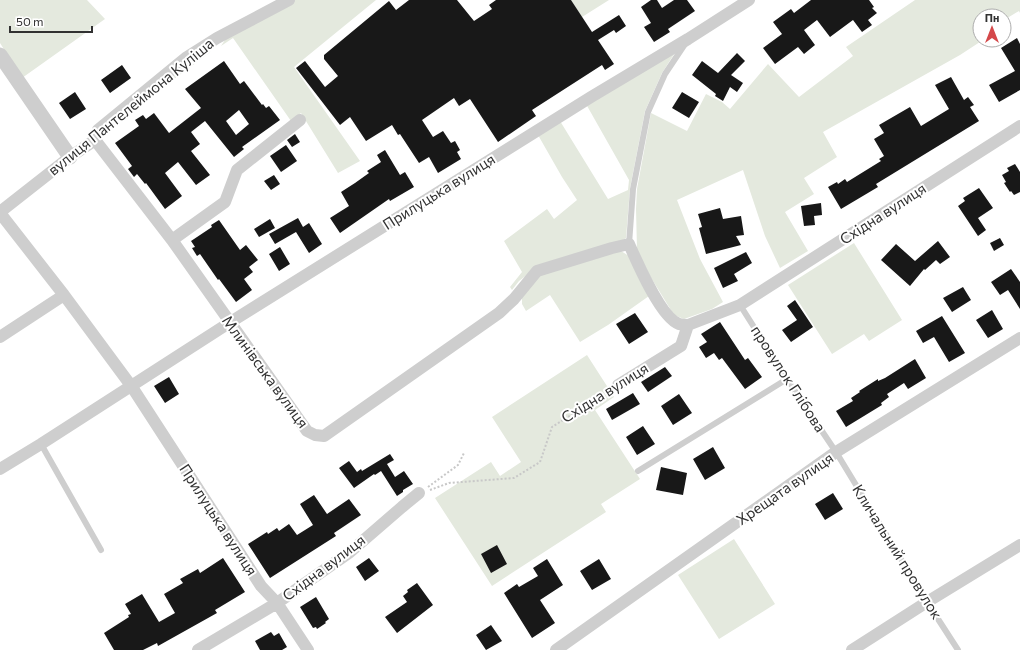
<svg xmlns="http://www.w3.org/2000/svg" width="1020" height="650" font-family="Commissioner,sans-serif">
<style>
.green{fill:#e4e9de}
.building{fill:#181818;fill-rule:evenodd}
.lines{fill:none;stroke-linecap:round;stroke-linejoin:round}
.path{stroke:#c8c8c8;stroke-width:2;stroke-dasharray:2 2;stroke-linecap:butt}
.service{stroke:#cecece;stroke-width:6}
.minor{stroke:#cecece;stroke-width:12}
.tertiary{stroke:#cecece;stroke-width:15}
.labels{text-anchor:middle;stroke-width:4;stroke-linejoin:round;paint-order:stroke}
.street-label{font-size:15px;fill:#313131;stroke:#fff}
</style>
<rect width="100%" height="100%" fill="#fff"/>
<path class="green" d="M0,0H87L105,19L22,78L0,43Z
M294,0H376L294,67L360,161L338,173L301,113L291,121L233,38L221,46L229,34Z
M571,0H609L582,17Z
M915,0H1020V13L1019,11L1004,20V16H980V40H983L960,55L823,132L837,157L804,178L814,194L785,212L808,251L780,268L765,236L743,170L677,200L700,259L723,302L712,309L684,319L674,315L650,276L637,250L636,209L637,189L651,113L687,131L706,94L722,102L730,109L768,64L799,97L853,56L846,47Z
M217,41L209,53L102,133L141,99Z
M676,51L662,73L645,111L630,188L626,238L620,242L536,268L519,281L512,290L510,287L522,272L504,241L547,209L554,219L577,200L562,177L538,135L560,121L608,199L628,190L629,180L586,104Z
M854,243L902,320L869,341L864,334L832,354L788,285Z
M621,251L629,256L649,296L608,325L580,342L550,295L526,311L522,304V296L539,275Z
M587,355L614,397L595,410L640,479L601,504L606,512L492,586L435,498L491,462L500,476L521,462L492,417Z
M734,539L775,604L719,639L678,575Z"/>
<path class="building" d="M409,0H457L474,21L492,9L489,5L496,0H571L592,32L619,15L626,26L616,33L614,30L598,40L614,64L605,70L602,65L532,110L536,116L498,142L470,99L459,106L454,98L422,120L433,137L443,131L451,143L455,141L460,150L457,152L461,159L438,173L429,157L419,163L400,134L398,135L392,125L366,141L350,117L340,125L296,68L305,61L325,87L338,76L324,59V55L389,1L396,10Z
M651,0H657L662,8L674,0H687L695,11L668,29L670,32L654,42L644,27L651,23L641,7Z
M811,0H869L874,7L872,8L877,13L868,20L872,25L862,32L853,20L830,37L817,20L804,30L815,45L804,54L798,47L775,64L763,48L782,34L773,22L791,9L794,13Z
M1017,38L1020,44V90L999,102L989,85L1015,71L1001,48Z
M737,53L745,61L731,75L743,83L737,92L730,87L723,101L715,96L716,94L692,75L702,61L718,73Z
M224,61L240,84L244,81L262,105L263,104L266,108L269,106L280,120L242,147L244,149L234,157L205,121L191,132L200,144L191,151L210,175L196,185L178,162L165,173L182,196L165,209L146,183L145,184L137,174L134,177L128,169L132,166L115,143L139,126L135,120L143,115L146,119L154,113L169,133L201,108L185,89ZM239,110L249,124L236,135L226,121Z
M122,65L131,78L110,93L101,80Z
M951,77L964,100L968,97L974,105L970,107L979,121L876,184L878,187L841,209L828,187L837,182L838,184L845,179L847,182L881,161L879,159L884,156L874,139L884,133L879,125L910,107L921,126L949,109L935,85Z
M75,92L86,109L70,119L59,103Z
M682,92L699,102L689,118L672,108Z
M295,134L300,142L292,147L287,140Z
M286,145L297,161L281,172L270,156Z
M385,150L400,175L405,172L414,187L390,201L389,199L340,233L330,218L349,206L341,192L355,183L369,173L367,171L381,162L377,155Z
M1015,164L1020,172V192L1014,195L1011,191L1010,192L1004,183L1006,182L1002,175L1009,171L1007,168Z
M274,175L280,184L271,190L264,181Z
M979,188L993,208L978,218L986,230L978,236L958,206L965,201L963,198Z
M821,203L822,215L814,216L815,225L804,226L801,206Z
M720,208L723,219L741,216L744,235L736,236L741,245L706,254L699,228L702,227L698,214Z
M298,218L303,227L309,223L322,244L309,253L296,232L275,244L269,234Z
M270,219L275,228L259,237L254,229Z
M219,220L240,250L246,245L258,260L249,267L253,272L244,279L252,290L236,302L219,279L218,280L200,254L197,256L192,248L195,247L191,241L212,227L211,225Z
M1000,238L1004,245L994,251L990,243Z
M938,241L950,257L940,264L936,260L925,270L924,269L910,286L881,260L896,244L915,261Z
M280,247L290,264L279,271L269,254Z
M746,252L752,263L734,274L738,281L723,288L714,268Z
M1011,269L1020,282V309L1008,290L1000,295L991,282Z
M963,287L971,300L952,312L943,298Z
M795,300L813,327L791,342L782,330L797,320L787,306Z
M992,310L1003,329L988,338L976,320Z
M635,313L648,332L629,344L616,324Z
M942,316L965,353L949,362L934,337L923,343L916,331Z
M720,322L745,360L748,358L762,377L745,389L722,358L719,360L714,353L706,358L699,347L707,342L701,334Z
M915,359L926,378L908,389L904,383L887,394L889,397L881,403L882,405L846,427L836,411L853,401L851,398L860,392L859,391L878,379V381L885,378Z
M665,367L672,376L648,392L641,382Z
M169,377L179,394L165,403L154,386Z
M633,393L640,404L612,420L606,409Z
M679,394L692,413L673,425L661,406Z
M643,426L655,444L637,455L626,437Z
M713,447L725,468L705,480L693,459Z
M390,454L394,460L387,464L395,477L404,471L413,484L403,490V492L397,496L381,471L375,475L374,474L354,488L339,468L349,461L357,472L361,469L362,471Z
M661,467L687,473L683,495L656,490Z
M833,493L843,509L825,520L815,504Z
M314,495L327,514L349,499L361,515L334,533L336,536L270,578L248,544L267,532L268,534L277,528L279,531L289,524L297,535L313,525L300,504Z
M497,545L507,564L491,573L481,554Z
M223,558L245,592L215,610L217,613L158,646L157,643L143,650H114L104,633L129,617L128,615L131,614L125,604L142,594L159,622L175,613L164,594L183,583L180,579L198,569L200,573Z
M369,558L379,571L365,581L356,567Z
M547,559L563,585L540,600L555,623L532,638L504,593L517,584L519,587L538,576L533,568Z
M599,559L611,579L592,590L580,571Z
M417,583L433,605L397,633L385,617L407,602L403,596L408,592L407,590Z
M316,597L329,619L325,622L326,623L317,629L316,627L313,628L300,607Z
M491,625L502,641L486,650L476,635Z
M271,632L274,636L279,633L287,647L282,650H260L255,641Z"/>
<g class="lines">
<path class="path" d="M428,487L458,465L464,453
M430,490L449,483L514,478L540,462L552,427L609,391"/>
<path class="service" d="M629,244L633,189L648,112L665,74L685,44
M740,305L787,379L836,452L927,602L958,650
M41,444L101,550
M638,471L787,379"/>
<path class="minor" d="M95,140L172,240L307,431L315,435L324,436L499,313L514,299L537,271L612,248L629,244C637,262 661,318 679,324C682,325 685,325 688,325
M0,212L70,157L95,140L98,130L187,57L217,38L289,0
M0,213L64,295L132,387L261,586L277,603L308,650
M172,240L225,202L237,170L300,120
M0,337L64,295
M618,385L681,346L688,325L740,305L1020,126
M0,469L41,444L229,323L591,97L688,39L749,0
M198,650L277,603L350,552L402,507L419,493
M556,650L836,452L1020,338
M852,650L927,602L1020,545"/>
<path class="tertiary" d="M0,55L70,157"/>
</g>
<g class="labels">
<g class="street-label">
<text transform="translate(131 107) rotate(-39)" y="5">вулиця Пантелеймона Куліша</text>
<text transform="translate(439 192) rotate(-32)" y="5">Прилуцька вулиця</text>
<text transform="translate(883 214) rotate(-33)" y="5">Східна вулиця</text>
<text transform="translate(265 372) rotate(54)" y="5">Млинівська вулиця</text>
<text transform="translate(788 379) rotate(57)" y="5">провулок Глібова</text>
<text transform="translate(605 393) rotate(-32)" y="5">Східна вулиця</text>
<text transform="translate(785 489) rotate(-35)" y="5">Хрещата вулиця</text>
<text transform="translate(218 520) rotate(57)" y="5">Прилуцька вулиця</text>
<text transform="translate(897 552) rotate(58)" y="5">Кличальний провулок</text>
<text transform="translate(324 568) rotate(-37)" y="5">Східна вулиця</text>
</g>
</g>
<g transform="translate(992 28)"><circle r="19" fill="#ffffff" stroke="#adadad"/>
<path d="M0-3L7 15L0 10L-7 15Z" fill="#d4484a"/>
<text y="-6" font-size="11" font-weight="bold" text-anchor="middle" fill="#313131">Пн</text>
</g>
<path d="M10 26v6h82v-6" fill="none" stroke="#313131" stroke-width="2"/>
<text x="16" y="26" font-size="12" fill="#313131" stroke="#ffffff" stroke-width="3" paint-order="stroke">50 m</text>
</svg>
